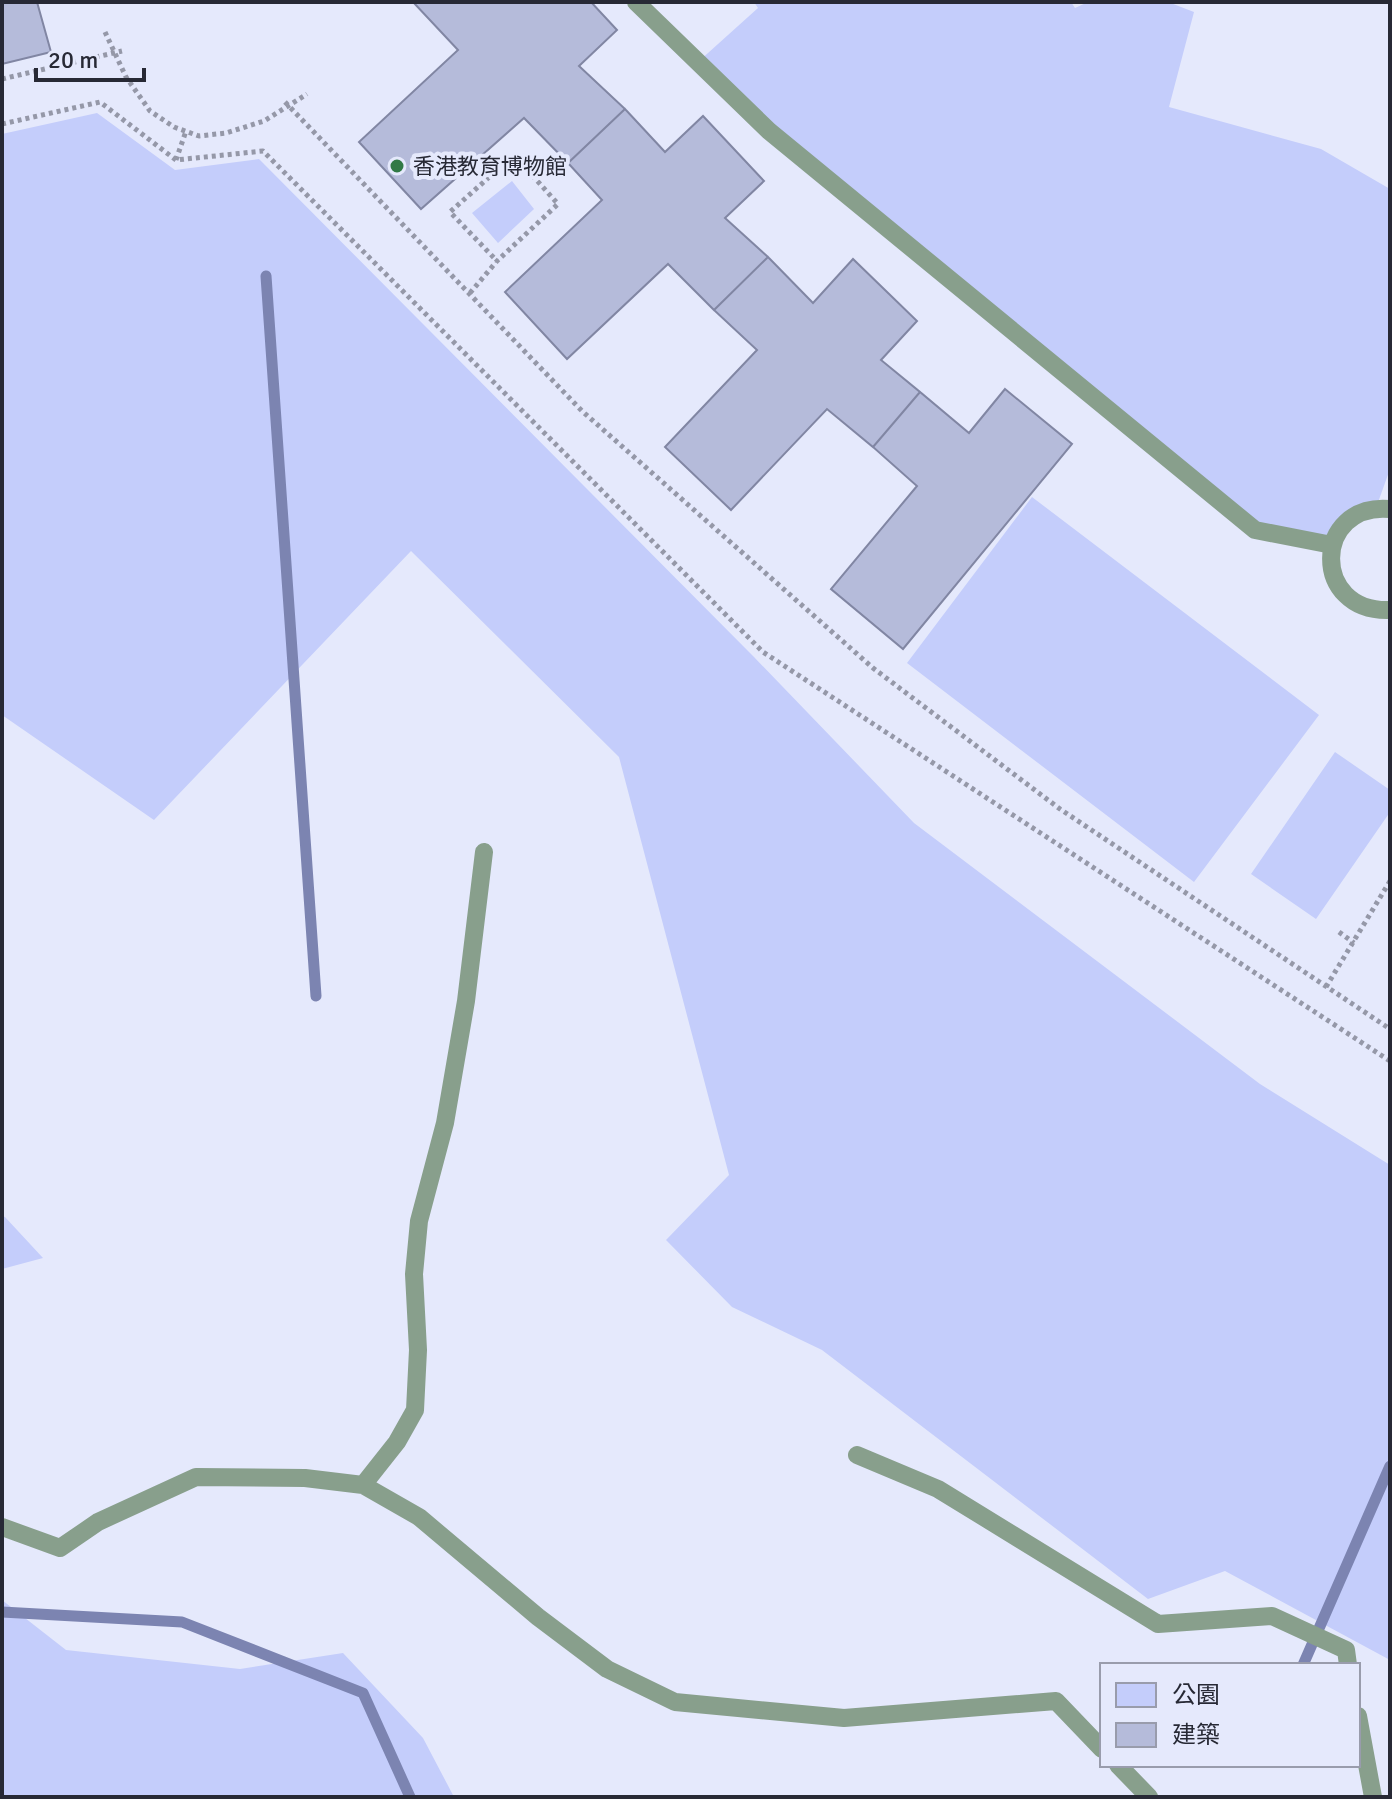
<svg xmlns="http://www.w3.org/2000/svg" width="1392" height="1799" font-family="Signika,'Noto Sans TC',sans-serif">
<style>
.green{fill:#c4cdfb}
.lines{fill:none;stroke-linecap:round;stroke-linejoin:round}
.stream{stroke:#7c84b1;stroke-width:11}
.building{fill:#b5bbda;stroke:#8186a3;stroke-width:2}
.path{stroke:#9598a8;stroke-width:5;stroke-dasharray:4 4;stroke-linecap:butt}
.lane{stroke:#889f8c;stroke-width:18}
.poi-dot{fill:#317946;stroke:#e5e9fc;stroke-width:3}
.labels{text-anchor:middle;stroke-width:8;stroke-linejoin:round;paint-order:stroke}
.poi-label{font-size:22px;fill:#272935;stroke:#e5e9fc;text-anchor:start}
</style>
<rect width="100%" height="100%" fill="#e5e9fc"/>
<path class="green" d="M754,2H1071L1075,8L1088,2H1168L1194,12L1169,107L1321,149L1390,189V469L1376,508L1332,545L1255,530L698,62L758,8Z
M97,113L175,170L259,159L754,657L914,823L1260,1084L1390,1165V1660L1225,1571L1148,1599L822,1350L732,1307L666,1240L729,1175L619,757L411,551L154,820L2,715V134Z
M512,181L534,209L498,243L472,213Z
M1032,497L1319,715L1194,882L907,663Z
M1335,752L1390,790V812L1316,919L1251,874Z
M2,1216L5,1217L43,1258L2,1269Z
M2,1600L66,1650L240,1669L343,1653L423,1738L454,1797H2Z"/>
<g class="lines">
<path class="stream" d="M266,276L316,996
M2,1612L182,1622L363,1693L410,1797
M1303,1665L1390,1466"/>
</g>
<path class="building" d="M2,2H37L51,52L2,64Z
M413,2H591L617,30L579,66L625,109L568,163L524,118L421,209L359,142L458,50Z
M625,109L665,152L703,116L764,181L725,218L768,257L714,310L668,264L567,359L505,292L602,200L568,163Z
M768,257L813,303L853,259L917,321L881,360L920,392L873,447L827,409L731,510L665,447L757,350L714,310Z
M1005,389L1072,444L903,649L831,589L917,486L873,447L920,392L969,433Z"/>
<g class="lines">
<path class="path" d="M105,32L126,77L150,111L174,127L199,136L226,133L264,121L307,94
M2,79L122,51
M285,102L582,411L873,668L1060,809L1390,1029
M2,124L100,102L176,160L263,151L763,652L1390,1061
M176,160L186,131
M470,293L497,261L558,204L514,155L450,212L497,261
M1339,932L1354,943
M1326,987L1390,881"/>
<path class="lane" d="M636,2L769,131L1255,530L1332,545
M1390,509C1313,502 1310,613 1390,610
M857,1455L938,1489L1158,1624L1272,1616L1346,1650L1348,1665
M363,1485L397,1442L415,1410L418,1350L414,1274L419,1221L445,1123L466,1001L484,852
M2,1527L60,1548L98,1522L196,1477L305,1478L363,1485L419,1517L538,1617L607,1669L675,1702L844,1718L1056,1701L1102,1749
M1358,1716L1373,1797
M1118,1765L1149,1797"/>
</g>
<circle class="poi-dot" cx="397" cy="166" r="8"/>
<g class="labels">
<g class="poi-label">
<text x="413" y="174">香港教育博物館</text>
</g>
</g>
<rect width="1392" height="1799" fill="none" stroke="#272935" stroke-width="8"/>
<rect x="1100" y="1663" width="260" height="104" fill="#e5e9fc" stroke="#999cac" stroke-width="2"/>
<rect x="1116" y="1683" width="40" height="24" fill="#c4cdfb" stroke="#999cac" stroke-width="2"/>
<text x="1172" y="1703" font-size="24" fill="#272935">公園</text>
<rect x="1116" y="1723" width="40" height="24" fill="#b5bbda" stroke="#999cac" stroke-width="2"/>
<text x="1172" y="1743" font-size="24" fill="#272935">建築</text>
<path d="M36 68v12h108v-12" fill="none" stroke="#272935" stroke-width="4"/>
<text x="48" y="68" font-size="24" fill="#272935" stroke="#e5e9fc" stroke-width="6" paint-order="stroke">20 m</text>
</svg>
